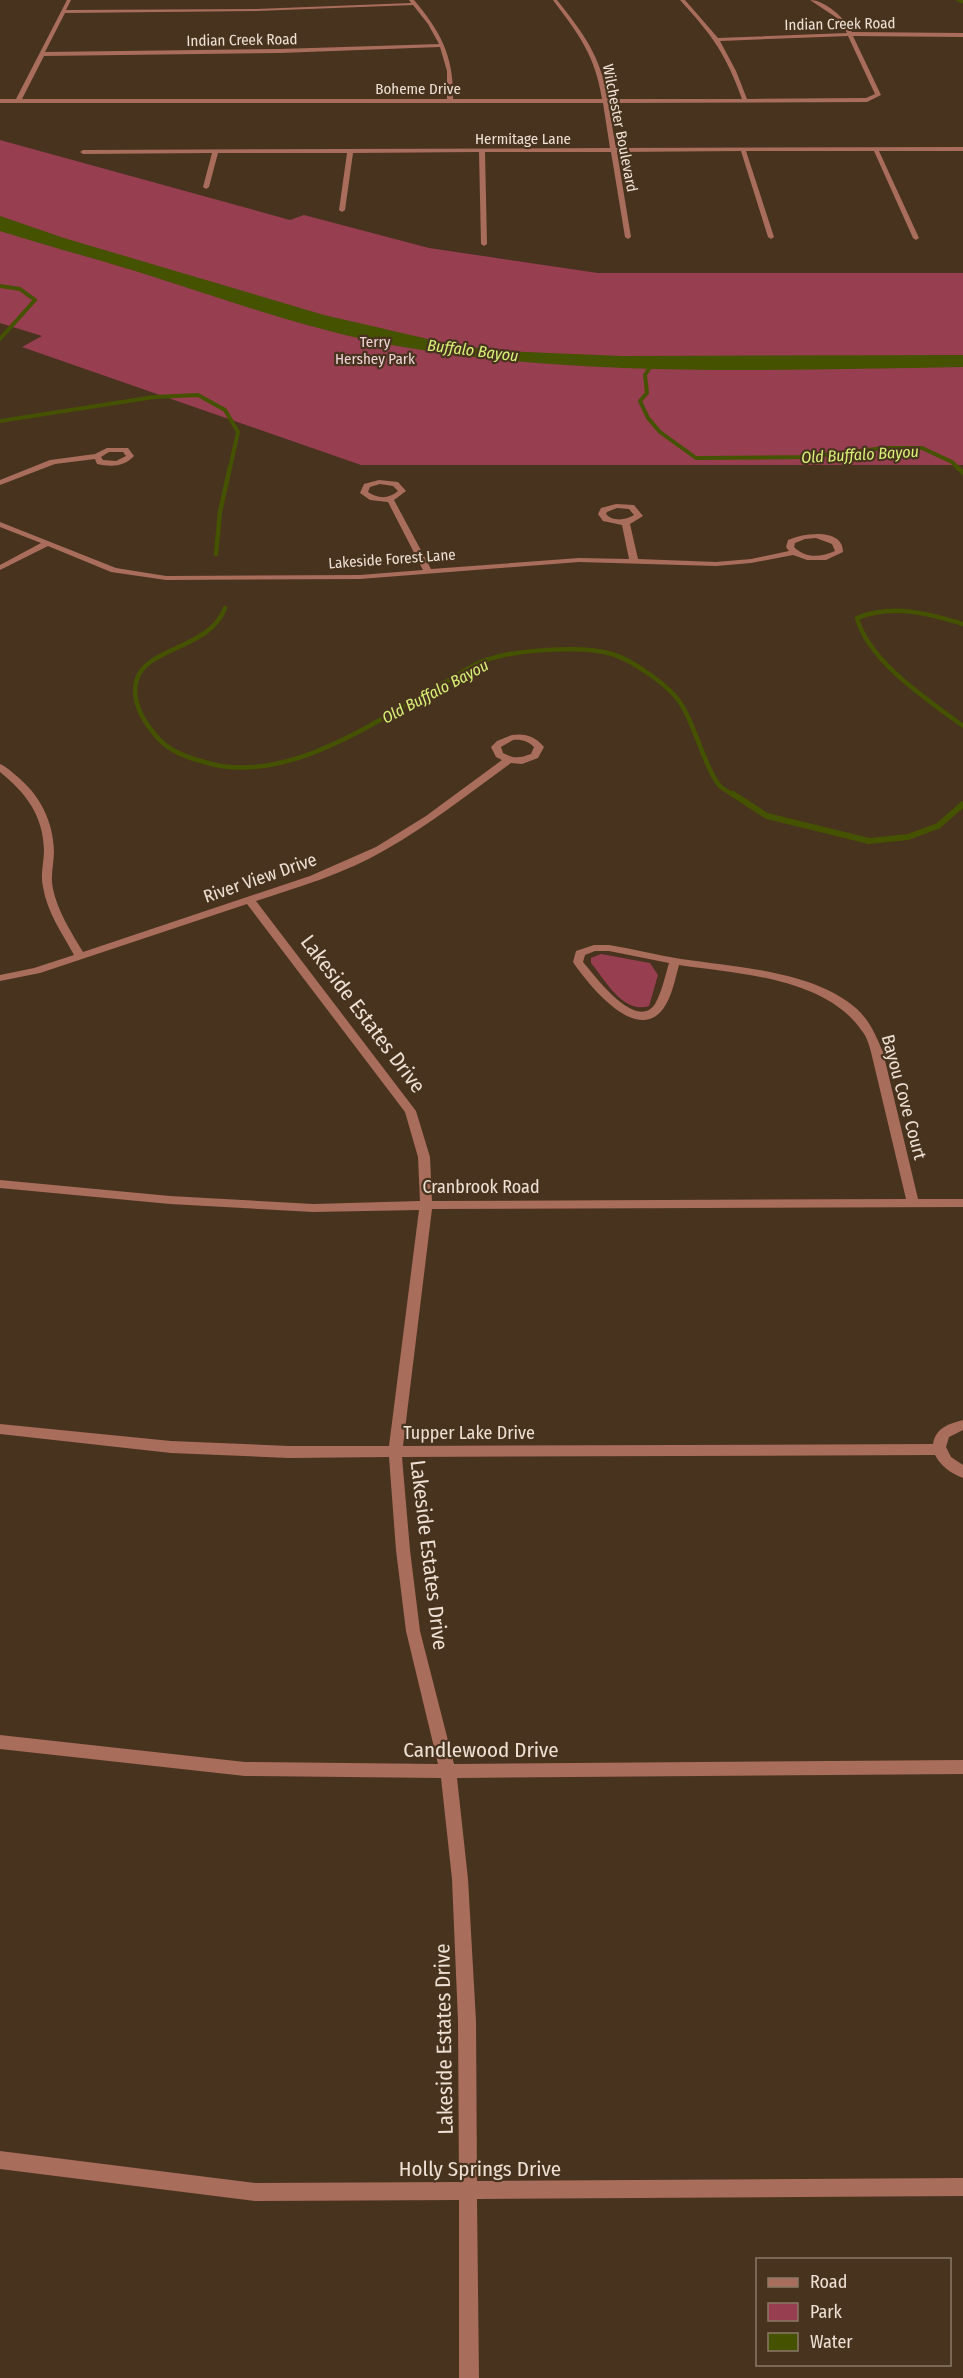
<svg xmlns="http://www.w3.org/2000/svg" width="963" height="2378" font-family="'Fira Sans Condensed',sans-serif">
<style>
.green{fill:#973e50}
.water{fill:#455200}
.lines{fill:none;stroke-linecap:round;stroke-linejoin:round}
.stream-far3{stroke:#455200;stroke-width:3}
.stream-far2{stroke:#455200;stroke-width:4}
.stream-far1{stroke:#455200;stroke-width:4.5}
.stream{stroke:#455200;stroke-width:6}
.minor{fill:#a96d5b;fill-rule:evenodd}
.labels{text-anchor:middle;stroke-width:4.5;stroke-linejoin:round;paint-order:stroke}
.far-street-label{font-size:15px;fill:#eee1d4;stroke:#48331f}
.far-park-label{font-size:15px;fill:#eed2d6;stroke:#48331f}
.far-water-label{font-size:16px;font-style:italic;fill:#d8f276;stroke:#48331f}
.street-label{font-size:18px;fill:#eee1d4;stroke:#48331f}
.near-street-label{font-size:21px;fill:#eee1d4;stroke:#48331f}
</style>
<rect width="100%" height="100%" fill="#48331f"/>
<path class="green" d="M0,140L290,220L304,215L429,248L598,273H963V465H361L22,347L42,336L0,323Z
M601,954L650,963L658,975L649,1006C623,1014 606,981 591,963V958Z"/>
<path class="water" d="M0,216L64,238L324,315L454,345L505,351L622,356L963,355V367C774,370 585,378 397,346C313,331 232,302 151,276C101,260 50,247 0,231Z"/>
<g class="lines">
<path class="stream-far3" d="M958,0L963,2"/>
<path class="stream-far2" d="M0,286L20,289L35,300L0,339
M653,363L645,375L647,393L640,401L648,418L660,432L696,458L806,457L885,448H922L952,462L958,468
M0,421L154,397L198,395L225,410L238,432L230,468"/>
<path class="stream-far1" d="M957,467L963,473
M216,554L220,512L230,467
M225,608C210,649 147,647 137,679C130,700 144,722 157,737C169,751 186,757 204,762C284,787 375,722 442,684C456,677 471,665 486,660C514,650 583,645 612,654C632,660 670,686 681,704C694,723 707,773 720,786C724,790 731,793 735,796
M963,624C927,613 893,604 857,618C869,662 928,700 963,726"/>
<path class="stream" d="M733,794L767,816L869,841L908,837L938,826L963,804"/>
<path class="minor" d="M67,0H71L66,10L256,9L411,3L409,0H414C441,32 454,57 453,99H602C595,55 579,35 553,0H557C584,34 600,55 608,99H742C726,54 712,35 680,0H685L718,38L847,33L837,18L810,0C825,0 846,19 852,32L963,33V37L853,36L881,95L867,102L608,103L616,148L963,147V151H879L919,238L916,240L913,238L874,151H746L774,237L771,239L768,237L741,151L617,152L631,237L628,239L625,237L611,152H485L487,244L484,246L481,244L479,152L353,153L345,210L342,212L339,210L347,153H218L209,187L206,189L203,187L212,153L83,154L80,152L83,150L610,148L603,103H0V99H16ZM413,5L428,24L439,44L280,49L45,52L65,13L256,11ZM848,36L875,94L866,98L747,99L736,71L720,41ZM440,47L447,71V99H22L44,56L280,53Z
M107,448H128L134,456C124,467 111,467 97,464L95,459L55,464L0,485V480L50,460L95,454ZM109,452H123L126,456L116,461L103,460L101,457Z
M379,480L398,482L406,491L394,500L431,569L579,558L629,559L622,525L603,521L598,514L601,508L616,504L634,505L643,516L630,524L638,559L716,562L751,559L789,551L786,547L788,540C803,533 843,527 843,552L826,560H807L793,555L751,563L716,566L579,562L360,579L166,580L111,572L48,546L0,570V565L41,543L0,527V522L116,568L166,576L360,575L423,570L388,502L370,500L360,493L364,484ZM380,484L393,486L398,491C389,499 378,499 368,492L370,487ZM617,508L629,509L634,515C626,520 613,522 606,514L607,512ZM816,538L832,544L835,551C821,557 806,559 794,547L795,543L805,539Z
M512,735C525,733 535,736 544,747L538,758L522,764L511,763C470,793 429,825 385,850C346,873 299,887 256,901L416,1111L430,1157L432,1201L906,1199L871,1052C869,1045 867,1037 862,1031C825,977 738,974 679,965C675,979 672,997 663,1009C636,1045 587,983 573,962L576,951L594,945H609C633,949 657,955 681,959C735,967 815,971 857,1009C870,1021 876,1036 883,1052L918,1199H963V1207L432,1209L403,1446L933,1444C936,1427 949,1424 963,1420V1430L949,1437L946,1447L951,1457L963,1465V1478C950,1473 941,1466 935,1455L402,1457L410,1550L420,1631L454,1764L963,1760V1774L457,1778L468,1879L476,2021L477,2181L963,2178V2196L477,2199L479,2378H459V2200L255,2201L0,2169V2151L255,2183L459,2182L458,2021L452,1879L441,1778L245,1776L0,1749V1735L245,1762L438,1764L406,1631L396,1550L389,1457L289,1458L171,1453L0,1434V1424L171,1441L289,1446H389L419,1210L313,1212L170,1204L0,1188V1180L170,1196L313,1204L420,1201L418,1157L405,1112L247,904L40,973L0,981V975L34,968L74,955C62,933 47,912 43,887C40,875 44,862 44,850C43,815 26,793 0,772V764C7,767 13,773 19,778C41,797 53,822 54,851C54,864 50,876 53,889C58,912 71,932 83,952L310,876L376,847L426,816L502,760L496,757L491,747L497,741ZM513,740C521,739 528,741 534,747L531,754C520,758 514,759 503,753L501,747ZM595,951H609L669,963C665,976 662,992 655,1004C636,1032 595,976 583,962L585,955Z"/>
</g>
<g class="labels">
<g class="far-street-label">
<text transform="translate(840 24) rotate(-1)" y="5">Indian Creek Road</text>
<text transform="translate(242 40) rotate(-1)" y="5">Indian Creek Road</text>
<text x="418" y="94">Boheme Drive</text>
<text transform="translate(620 128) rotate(79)" y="5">Wilchester Boulevard</text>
<text x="523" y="144">Hermitage Lane</text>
<text transform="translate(392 559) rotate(-4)" y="5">Lakeside Forest Lane</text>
</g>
<g class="far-park-label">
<text x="375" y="347">Terry<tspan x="375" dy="17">Hershey Park</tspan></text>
</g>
<g class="far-water-label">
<text transform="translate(473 350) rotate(7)" y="6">Buffalo Bayou</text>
<text transform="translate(860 454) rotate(-3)" y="6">Old Buffalo Bayou</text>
<text transform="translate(435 691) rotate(-28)" y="6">Old Buffalo Bayou</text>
</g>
<g class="street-label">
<text transform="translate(260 878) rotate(-19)" y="6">River View Drive</text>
<text transform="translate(904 1097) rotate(75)" y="6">Bayou Cove Court</text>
<text x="481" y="1193">Cranbrook Road</text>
<text x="469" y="1439">Tupper Lake Drive</text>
</g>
<g class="near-street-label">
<text transform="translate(363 1014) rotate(53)" y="7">Lakeside Estates Drive</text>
<text transform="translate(429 1555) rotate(83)" y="7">Lakeside Estates Drive</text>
<text x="481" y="1757">Candlewood Drive</text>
<text transform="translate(444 2039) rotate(-91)" y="7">Lakeside Estates Drive</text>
<text x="480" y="2176">Holly Springs Drive</text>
</g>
</g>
<rect x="756" y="2258" width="195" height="108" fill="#48331f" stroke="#8a7967" stroke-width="1.5"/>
<rect x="768" y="2278" width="30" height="9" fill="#a96d5b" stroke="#8a7967" stroke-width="1.5"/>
<text x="810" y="2288" font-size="18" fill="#eee1d4">Road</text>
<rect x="768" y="2303" width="30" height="18" fill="#973e50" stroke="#8a7967" stroke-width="1.5"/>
<text x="810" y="2318" font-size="18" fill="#eee1d4">Park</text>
<rect x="768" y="2333" width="30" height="18" fill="#455200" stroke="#8a7967" stroke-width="1.5"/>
<text x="810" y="2348" font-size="18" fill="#eee1d4">Water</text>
</svg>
